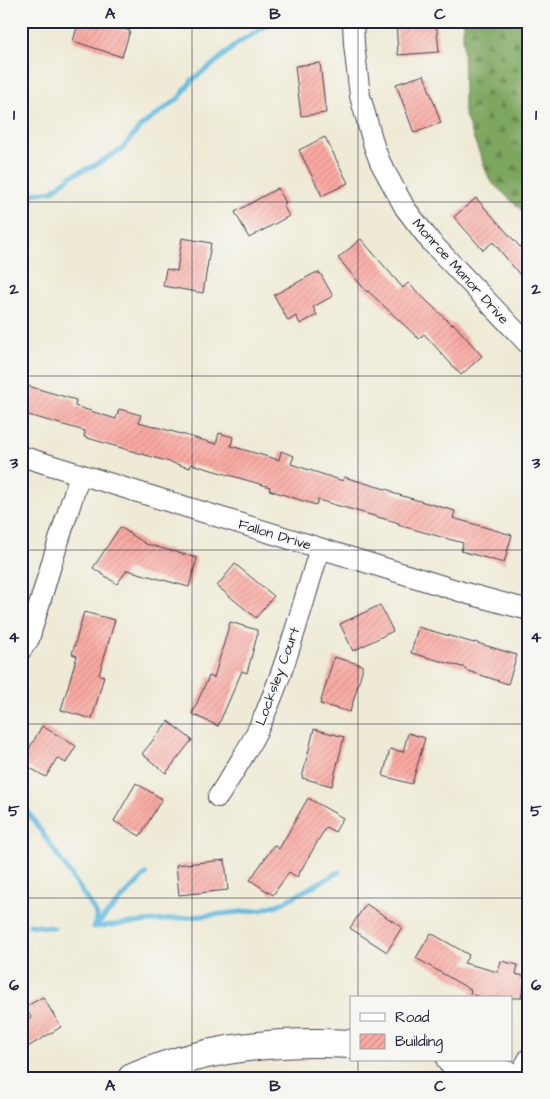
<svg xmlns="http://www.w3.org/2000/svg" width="550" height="1099" font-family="'Architects Daughter',sans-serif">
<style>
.forest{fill:url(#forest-firs);stroke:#50644c}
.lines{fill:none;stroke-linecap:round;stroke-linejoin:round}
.stream{stroke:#63bbe0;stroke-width:5}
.building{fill:url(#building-hatch)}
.minor-casing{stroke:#414052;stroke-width:22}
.secondary-casing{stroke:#414052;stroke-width:30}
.minor{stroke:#fff;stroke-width:20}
.secondary{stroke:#fff;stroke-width:28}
.grid{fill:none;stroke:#22223b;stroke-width:1;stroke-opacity:0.55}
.labels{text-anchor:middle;stroke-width:4;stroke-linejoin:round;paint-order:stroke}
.street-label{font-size:14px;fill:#22223b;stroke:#f6f6f2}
.neatline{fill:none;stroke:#22223b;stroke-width:2}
.grid-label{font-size:16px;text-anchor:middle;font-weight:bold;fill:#22223b}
</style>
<defs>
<pattern id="forest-firs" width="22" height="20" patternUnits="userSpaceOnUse" patternTransform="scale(1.25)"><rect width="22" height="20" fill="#7da65e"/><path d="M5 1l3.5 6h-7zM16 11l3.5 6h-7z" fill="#66874f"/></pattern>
<pattern id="building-hatch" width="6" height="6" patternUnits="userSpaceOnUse" patternTransform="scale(1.25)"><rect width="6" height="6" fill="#f9a9a1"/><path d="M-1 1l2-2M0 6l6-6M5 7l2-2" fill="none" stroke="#d5918c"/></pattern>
</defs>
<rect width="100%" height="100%" fill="#f6f6f2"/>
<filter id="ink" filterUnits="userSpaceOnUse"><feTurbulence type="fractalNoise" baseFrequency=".02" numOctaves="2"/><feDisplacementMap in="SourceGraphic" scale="10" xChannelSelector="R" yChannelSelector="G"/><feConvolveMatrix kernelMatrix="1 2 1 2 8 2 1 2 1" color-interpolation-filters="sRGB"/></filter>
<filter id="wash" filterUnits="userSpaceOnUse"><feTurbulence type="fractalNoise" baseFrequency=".0096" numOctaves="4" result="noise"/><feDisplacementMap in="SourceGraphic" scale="20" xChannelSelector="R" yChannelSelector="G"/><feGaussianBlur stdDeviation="1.12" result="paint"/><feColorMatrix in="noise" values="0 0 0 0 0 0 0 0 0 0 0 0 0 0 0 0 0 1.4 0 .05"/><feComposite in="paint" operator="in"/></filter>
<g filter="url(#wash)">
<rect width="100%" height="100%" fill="#eeead5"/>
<path class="forest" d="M463,21H529V36L524,48L529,58V217L490,181L464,113Z"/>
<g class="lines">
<path class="stream" d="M21,193L31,194L52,191L71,176L95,165L122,149L140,127L179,98L193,79L211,66L238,43L274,21
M24,806L94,909L97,916L94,927
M30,925L54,928
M96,925L146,874
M94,927L260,910L280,904L339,872"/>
</g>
<g id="blocks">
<path class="building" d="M79,21H100L130,31L122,57L73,41Z
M396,21H436L439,52L398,55Z
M320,63L326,113L301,116L295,66Z
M424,75L441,123L414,133L396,84Z
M325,137L348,183L322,196L299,150Z
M278,188L286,203L283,205L289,216L249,238L235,212Z
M476,198L520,247L529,240V286L493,242L483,250L454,217Z
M182,238L211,243L203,293L163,286L166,269L177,271Z
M361,239L403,288L408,283L452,325L453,323L482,356L461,375L424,334L419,339L368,291L367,292L338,258Z
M315,273H320L333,296L313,307L317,315L300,324L296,316L288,321L274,295Z
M28,386L76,400L75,406L116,419L119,409L141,415L139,422L216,444L219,433L233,437L231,446L279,460L281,451L294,456L291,464L343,481L344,477L392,491V493L455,511L453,518L512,535L504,563L461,551L463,543L398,525L399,523L318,500L316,505L269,490L270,487L191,464L190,468L84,437L85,431L21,413Z
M120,527L146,544L197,558L189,587L127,570L117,584L93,568Z
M235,564L274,596L256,618L217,586Z
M380,605L393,631L353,651L340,624Z
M84,612L115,620L99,675L104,676L92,719L61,710L77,656L72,654Z
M230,622L257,630V636L247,673L242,671L218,726L192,714L209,676L214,678Z
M418,627L474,643V642L517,655L508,684L465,670L466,668L411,653Z
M334,657L362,665V671L350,712L320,704Z
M168,721L192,740L166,773L142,754Z
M42,726L76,746L66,763L57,758L46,777L21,763Z
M314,729L344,737L332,786L302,778Z
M408,733L425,738L412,784L383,776L390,749L403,752Z
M136,783L162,799L140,836L114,821Z
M308,798L343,818L335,832L326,827L297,877L289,872L273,895L250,880L274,845L279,849Z
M225,860L228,890L179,895L176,865Z
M366,904L402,927L387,952L350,928Z
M431,933L469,955L464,963L498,972L501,961L518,965L516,974L526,977L521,998H483L470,994L471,990L416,958Z
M43,997L61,1027L21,1051V1023L31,1017L25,1007Z"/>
</g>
</g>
<g filter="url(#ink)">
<use href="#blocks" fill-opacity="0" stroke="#414052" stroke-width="1"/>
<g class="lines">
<defs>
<path id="minor" d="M353,21L354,44L360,96L374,146L380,162L405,208L431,242L529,345
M21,456L469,594L529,610
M21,650L29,639L52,562L80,474
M218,797C235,770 252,744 265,714C288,661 303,603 320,548
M518,1078L529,1058"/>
<path id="secondary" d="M451,1060L517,1078
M132,1078C201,1048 278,1040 351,1044"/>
</defs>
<use href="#minor" class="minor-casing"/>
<use href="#secondary" class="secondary-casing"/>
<use href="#minor" class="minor"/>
<use href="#secondary" class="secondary"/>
</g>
</g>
<path class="grid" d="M192,21V1078M358,21V998M21,202H529M21,376H529M21,550H529M21,724H529M21,898H529M358,1060V1078"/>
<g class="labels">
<g class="street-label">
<text transform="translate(461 271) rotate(48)" y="5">Monroe Manor Drive</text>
<text transform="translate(275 534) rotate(17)" y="5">Fallon Drive</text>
<text transform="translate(277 676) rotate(-70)" y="5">Locksley Court</text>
</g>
</g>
<rect width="550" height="1099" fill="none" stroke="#f6f6f2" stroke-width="55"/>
<rect x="350" y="996" width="162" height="65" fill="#f6f6f2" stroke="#a1a1a9"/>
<rect x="360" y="1013" width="25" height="8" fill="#ffffff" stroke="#a1a1a9"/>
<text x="395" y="1022" font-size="15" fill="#22223b">Road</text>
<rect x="360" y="1034" width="25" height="15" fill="url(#building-hatch)" stroke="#a1a1a9"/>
<text x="395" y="1046" font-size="15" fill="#22223b">Building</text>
<rect x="28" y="28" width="494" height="1044" class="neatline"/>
<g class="grid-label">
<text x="110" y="19">A</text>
<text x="275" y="19">B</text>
<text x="440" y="19">C</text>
<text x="14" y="120">1</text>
<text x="536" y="120">1</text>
<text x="14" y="294">2</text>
<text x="536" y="294">2</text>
<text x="14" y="468">3</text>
<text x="536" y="468">3</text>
<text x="14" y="642">4</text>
<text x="536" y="642">4</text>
<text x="14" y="816">5</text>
<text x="536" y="816">5</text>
<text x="14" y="990">6</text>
<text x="536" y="990">6</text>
<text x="110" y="1091">A</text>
<text x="275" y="1091">B</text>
<text x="440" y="1091">C</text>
</g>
</svg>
